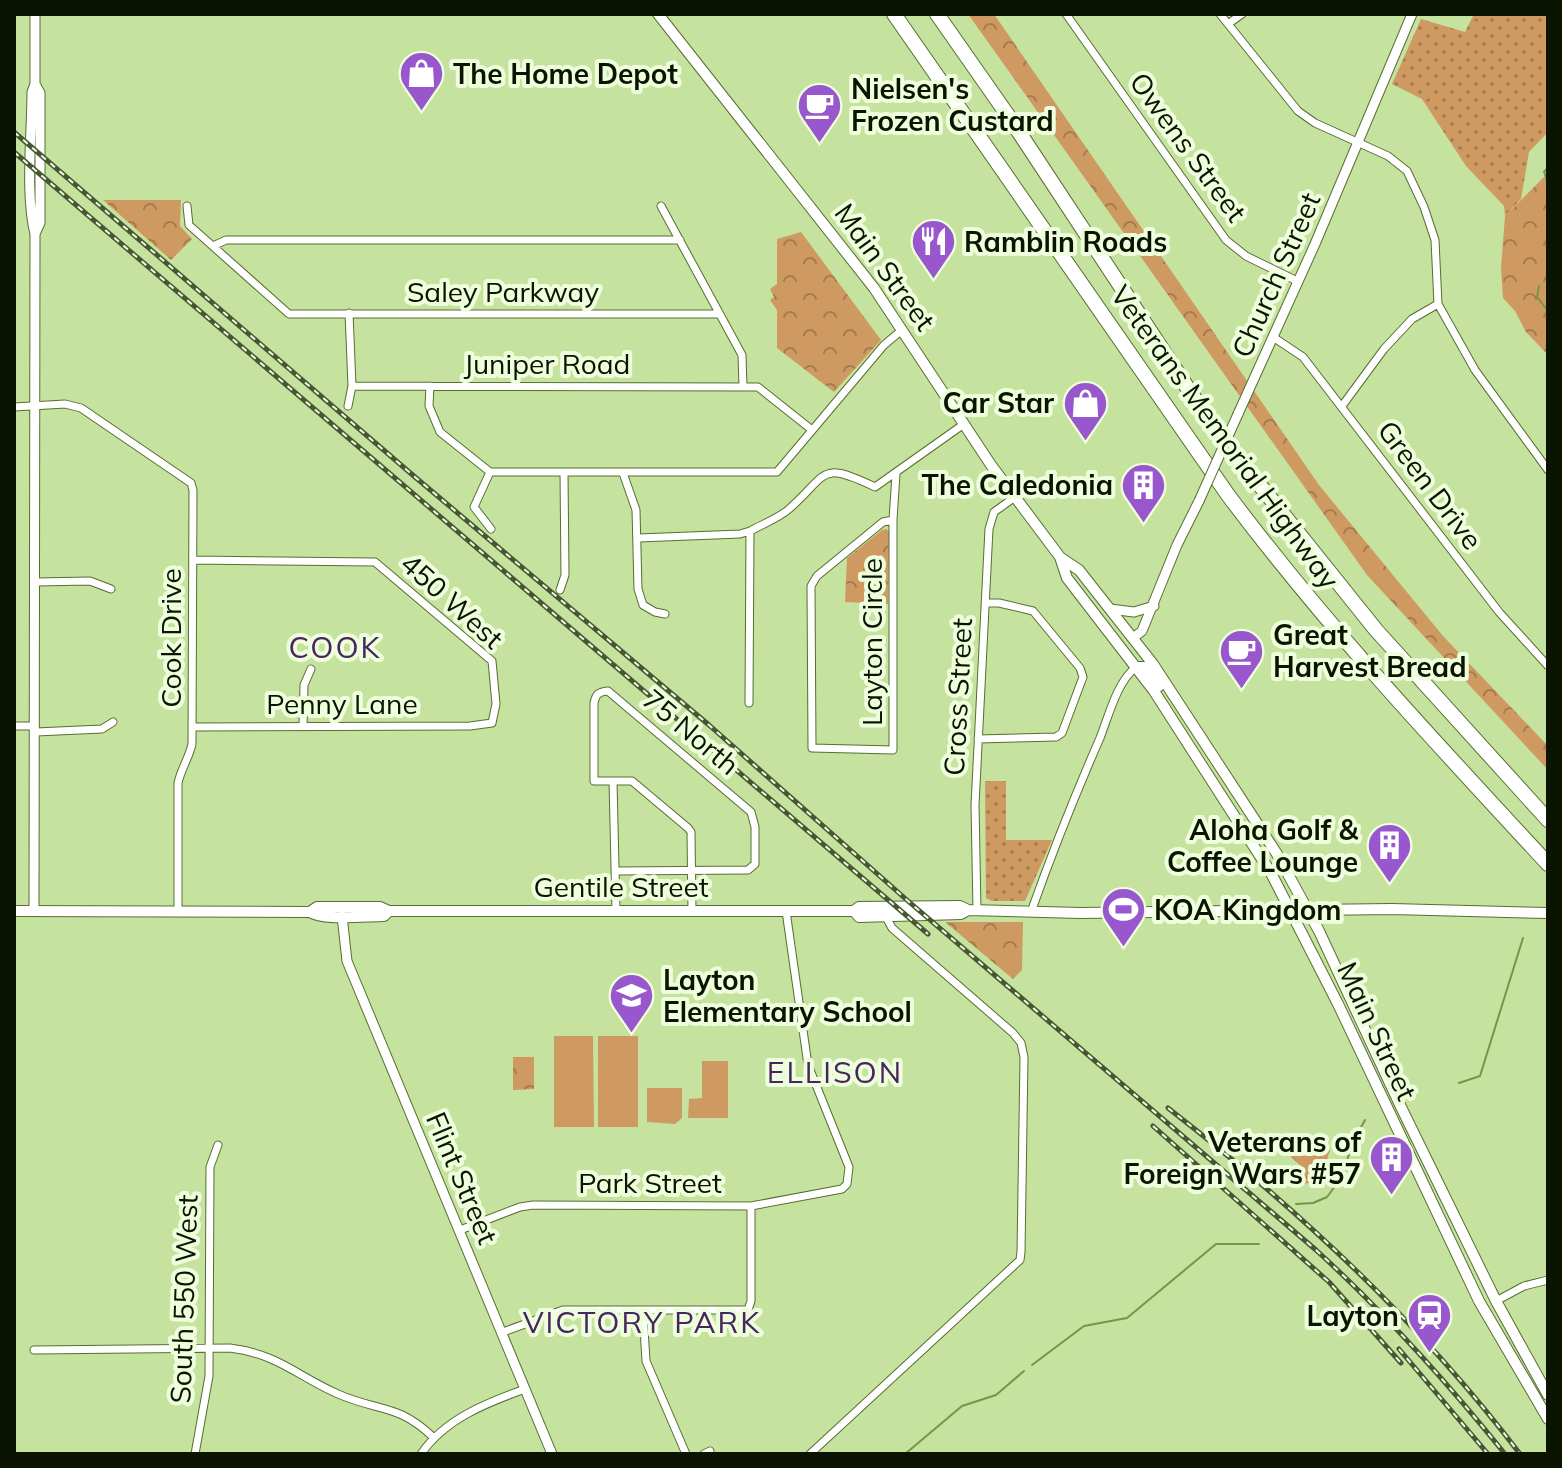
<svg xmlns="http://www.w3.org/2000/svg" width="1562" height="1468" font-family="Mulish,sans-serif">
<style>
.grass{fill:url(#grass-dots)}
.park{fill:url(#park-crowns)}
.pitch{fill:#cf9a61}
.lines{fill:none;stroke-linecap:round;stroke-linejoin:round}
.stream{stroke:#769646;stroke-width:2}
.minor-casing{stroke:#576f30;stroke-width:9}
.tertiary-casing{stroke:#576f30;stroke-width:11}
.secondary-casing{stroke:#576f30;stroke-width:12}
.motorway-casing{stroke:#576f30;stroke-width:16}
.minor{stroke:#fff;stroke-width:7}
.tertiary{stroke:#fff;stroke-width:9}
.secondary{stroke:#fff;stroke-width:10}
.motorway{stroke:#fff;stroke-width:14}
.rail-casing{stroke:#485733;stroke-width:5}
.rail{stroke:#eefedc;stroke-width:2;stroke-dasharray:6;stroke-linecap:butt}
.tertiary-bridge-casing{stroke:#576f30;stroke-width:11;stroke-linecap:butt}
.tertiary-bridge{stroke:#fff;stroke-width:9}
.labels{text-anchor:middle;stroke-width:8;stroke-linejoin:round;paint-order:stroke}
.poi-label{font-size:28px;font-weight:bold;fill:#0b1400;stroke:#eefedc;text-anchor:start}
.street-label{font-size:28px;fill:#0b1400;stroke:#eefedc}
.neighbourhood-label{font-size:30px;letter-spacing:2px;fill:#45265e;stroke:#eefedc}
</style>
<defs>
<pattern id="grass-dots" width="8" height="8" patternUnits="userSpaceOnUse" patternTransform="scale(2)"><rect width="8" height="8" fill="#cf9a61"/><path d="M2 2h.1M6 6h.1" fill="none" stroke="#a67c4e" stroke-width="1.8" stroke-linecap="round"/></pattern>
<pattern id="park-crowns" width="20" height="18" patternUnits="userSpaceOnUse" patternTransform="scale(2)"><rect width="20" height="18" fill="#cf9a61"/><path d="M2 6a3 3 0 1 1 6 0M12 15a3 3 0 1 1 6 0" fill="none" stroke="#a67c4e"/></pattern>
</defs>
<rect width="100%" height="100%" fill="#c5e29e"/>
<path class="grass" d="M1474,14H1548V132L1529,152L1521,199L1505,216L1504,206L1466,166L1422,99L1392,84L1421,19L1465,32Z
M985,781H1006V840H1052L1025,901H992L986,898Z"/>
<path class="park" d="M968,14H994L1319,485L1443,636L1548,746V770L1367,575Z
M1548,173V355L1526,332L1515,311L1503,298L1501,268L1505,216Z
M103,200H181L180,226L192,239L171,260Z
M801,232L881,340L834,392L777,348V310L770,300L774,297L770,289L777,284V239Z
M886,529L889,531L888,604L845,602L847,558L882,530Z
M945,922H1023L1022,970L1013,979Z
M513,1057H534V1089L513,1090Z
M1323,1134L1330,1151L1322,1172L1313,1183L1299,1184L1303,1179L1299,1174L1304,1169L1287,1153L1288,1149Z"/>
<path class="pitch" d="M554,1036H593L594,1127H554Z
M598,1036H638V1127H598Z
M702,1061H728V1118H688L689,1099L702,1098Z
M647,1088H682V1118L675,1124L647,1122Z"/>
<g class="lines">
<path class="stream" d="M1548,167L1544,172L1548,182
M1539,286L1537,297L1548,311
M1459,1083L1480,1076L1523,938
M1296,1204L1313,1203L1327,1197L1344,1174L1351,1145L1365,1120
M1032,1365L1084,1326L1127,1318L1216,1244H1259
M905,1454L962,1406L996,1395L1024,1371"/>
<defs>
<path id="minor" d="M1066,14L1226,240L1246,256L1297,281
M1220,14L1298,111L1315,123L1388,156L1407,171L1424,207L1435,240L1438,304L1475,370L1548,470
M1228,24L1242,14
M187,206L189,225L289,314H718
M661,206L742,355L743,387
M213,246L226,240H680
M1273,337L1303,357L1499,612L1548,666
M352,386L758,387L812,430
M430,386L429,406L440,432L490,472H777L884,345L902,330
M348,406L352,386L349,313
M1342,406L1384,349L1412,319L1438,304
M14,407L65,404L81,408L191,483L193,490L192,744C189,758 181,769 178,783V911
M490,472L474,507L491,529
M623,473L636,510L638,589L643,605L655,612L665,614
M893,520L883,522L817,576L811,586L812,748L893,750V520L896,474
M639,538L740,534L750,531
M36,582L90,581L111,589
M560,590L565,575L564,472
M749,703L750,531C763,524 779,518 789,509C829,474 818,460 875,487L964,424
M14,726H35
M303,726L304,685L311,669
M193,727L470,726L492,723L496,704L492,661L375,562L193,560
M36,732L102,729L113,722
M978,739L1056,737L1062,733L1083,677L1080,668L1033,611L999,603H985
M613,781L616,911
M616,871L748,870L755,864V827L751,812L608,691C598,692 596,694 594,703V781H632L688,828L691,832L692,911
M977,910L975,805L989,529L994,512L1015,497
M1031,912C1052,853 1075,795 1100,738C1109,715 1117,682 1136,667
M460,1230L520,1207L533,1205L751,1206L842,1189L847,1184L849,1167L808,1065L786,911
M1496,1301L1524,1286L1548,1280
M643,1312L646,1361L686,1454
M503,1332L563,1310H748L751,1301V1206
M34,1350L230,1348C278,1354 297,1376 338,1394C379,1412 397,1403 433,1437
M195,1454L209,1376L210,1167L218,1145
M421,1454C445,1419 486,1403 525,1389
M704,1454L710,1451
M810,1454L1020,1260L1021,1252L1024,1057L1021,1043L1013,1033L892,928L886,917"/>
<path id="tertiary" d="M35,234L40,223V93L35,84
M1238,414L1315,244L1412,14
M1110,609L1134,612L1154,606
M1133,638L1142,631L1177,545L1199,501
M34,911L35,234C25,194 32,134 32,92L35,84V14
M342,916L347,961L552,1454"/>
<path id="secondary" d="M658,14L874,288L991,465L1060,557L1067,578L1154,691L1271,873L1338,1004L1479,1301L1548,1419
M1061,558L1079,570L1153,664L1277,854L1319,931L1401,1107L1496,1301L1548,1395
M1136,667H1146L1159,686
M14,911L310,912C322,921 367,916 384,916L389,911
M854,911L859,917L961,914L968,910
M310,912L317,907H380L389,911H854L859,907L960,906L968,910L1080,913L1392,909L1548,913"/>
<path id="motorway" d="M894,14L1228,495C1326,626 1437,744 1548,864
M937,14L1009,117L1214,428L1376,630L1548,820"/>
</defs>
<use href="#minor" class="minor-casing"/>
<use href="#tertiary" class="tertiary-casing"/>
<use href="#secondary" class="secondary-casing"/>
<use href="#motorway" class="motorway-casing"/>
<use href="#minor" class="minor"/>
<use href="#tertiary" class="tertiary"/>
<use href="#secondary" class="secondary"/>
<use href="#motorway" class="motorway"/>
<defs>
<path id="rail" d="M14,132L415,477L709,725L908,901L1316,1250C1384,1312 1447,1382 1505,1454
M14,152L928,934
M1168,1108C1298,1209 1420,1322 1520,1454
M1153,1126L1329,1282L1401,1363
M1399,1349L1488,1454"/>
</defs>
<use href="#rail" class="rail-casing"/>
<use href="#rail" class="rail"/>
<defs>
<path id="tertiary-bridge" d="M1199,501L1238,414"/>
</defs>
<use href="#tertiary-bridge" class="tertiary-bridge-casing"/>
<use href="#tertiary-bridge" class="tertiary-bridge"/>
</g>
<defs>
<symbol id="shop-pin" viewBox="-11 -11 22 30"><path d="M0 17L-7.5 6A9.5 9.5 0 1 1 7.5 6Z" fill="#9857cd" stroke="#eefedc"/><path d="M-5-2.5h2.3a2.7 3.5 0 0 1 5.4 0H5L5.5 6h-11ZM-1.5-2.5h3a1.5 2.3 0 0 0-3 0Z" fill="#fff"/></symbol>
<symbol id="cafe-pin" viewBox="-11 -11 22 30"><path d="M0 17L-7.5 6A9.5 9.5 0 1 1 7.5 6Z" fill="#9857cd" stroke="#eefedc"/><path d="M-5.5-4.5H6V0H3Q3 3.5 0 3.5H-2.5Q-5.5 3.5-5.5 0ZM3-3.2v2h1.7v-2ZM-6 4.5H4V6H-6Z" fill="#fff"/></symbol>
<symbol id="restaurant-pin" viewBox="-11 -11 22 30"><path d="M0 17L-7.5 6A9.5 9.5 0 1 1 7.5 6Z" fill="#9857cd" stroke="#eefedc"/><path d="M-5-6h1v4h1v-4h1v4h1v-4h1v5L-1.5 .5V6h-2V.5L-5-1ZM5-6V6H3V1.5H1.5Q1.5-4 5-6Z" fill="#fff"/></symbol>
<symbol id="building-pin" viewBox="-11 -11 22 30"><path d="M0 17L-7.5 6A9.5 9.5 0 1 1 7.5 6Z" fill="#9857cd" stroke="#eefedc"/><path d="M-4-6H4V6H1V3H-1V6H-4ZM-2.5-4.3h1.7v1.8h-1.7ZM.8-4.3h1.7v1.8H.8ZM-2.5-1h1.7V.8h-1.7ZM.8-1h1.7V.8H.8Z" fill="#fff"/></symbol>
<symbol id="stadium-pin" viewBox="-11 -11 22 30"><path d="M0 17L-7.5 6A9.5 9.5 0 1 1 7.5 6Z" fill="#9857cd" stroke="#eefedc"/><path d="M0-5a6.5 5 0 1 0 0 10a6.5 5 0 1 0 0-10ZM-3.5-1.8h7v3.6h-7Z" fill="#fff"/></symbol>
<symbol id="school-pin" viewBox="-11 -11 22 30"><path d="M0 17L-7.5 6A9.5 9.5 0 1 1 7.5 6Z" fill="#9857cd" stroke="#eefedc"/><path d="M0-5L7-2L0 1L-7-2ZM-4 1L0 2.5L4 1V4Q0 6-4 4Z" fill="#fff"/></symbol>
<symbol id="station-pin" viewBox="-11 -11 22 30"><path d="M0 17L-7.5 6A9.5 9.5 0 1 1 7.5 6Z" fill="#9857cd" stroke="#eefedc"/><path d="M-3-6H3Q5-6 5-4V2Q5 4 3 4L4.5 6H3L1.5 4h-3L-3 6H-4.5L-3 4Q-5 4-5 2V-4Q-5-6-3-6ZM-3.5-4v3h7v-3ZM-3.5 1v1.5H-2V1ZM2 1v1.5H3.5V1Z" fill="#fff"/></symbol>
</defs>
<g fill-rule="evenodd">
<use href="#shop-pin" x="396" y="48" width="51" height="69"/>
<use href="#cafe-pin" x="794" y="80" width="51" height="69"/>
<use href="#restaurant-pin" x="908" y="216" width="51" height="69"/>
<use href="#shop-pin" x="1060" y="378" width="51" height="69"/>
<use href="#building-pin" x="1118" y="460" width="51" height="69"/>
<use href="#cafe-pin" x="1216" y="626" width="51" height="69"/>
<use href="#building-pin" x="1364" y="820" width="51" height="69"/>
<use href="#stadium-pin" x="1098" y="884" width="51" height="69"/>
<use href="#school-pin" x="606" y="970" width="51" height="69"/>
<use href="#building-pin" x="1366" y="1132" width="51" height="69"/>
<use href="#station-pin" x="1404" y="1290" width="51" height="69"/>
</g>
<g class="labels">
<g class="poi-label">
<text x="453" y="84">The Home Depot</text>
<text x="851" y="99">Nielsen's<tspan x="851" dy="32">Frozen Custard</tspan></text>
<text x="964" y="252">Ramblin Roads</text>
<text x="1054" y="413" text-anchor="end">Car Star</text>
<text x="1113" y="495" text-anchor="end">The Caledonia</text>
<text x="1273" y="645">Great<tspan x="1273" dy="32">Harvest Bread</tspan></text>
<text x="1358" y="840" text-anchor="end">Aloha Golf &amp;<tspan x="1358" dy="32">Coffee Lounge</tspan></text>
<text x="1154" y="920">KOA Kingdom</text>
<text x="663" y="990">Layton<tspan x="663" dy="32">Elementary School</tspan></text>
<text x="1361" y="1152" text-anchor="end">Veterans of<tspan x="1361" dy="32">Foreign Wars #57</tspan></text>
<text x="1399" y="1326" text-anchor="end">Layton</text>
</g>
<g class="street-label">
<text transform="translate(1188 147) rotate(54)" y="10">Owens Street</text>
<text transform="translate(885 267) rotate(54)" y="10">Main Street</text>
<text transform="translate(1276 275) rotate(-66)" y="10">Church Street</text>
<text x="503" y="302">Saley Parkway</text>
<text x="547" y="374">Juniper Road</text>
<text transform="translate(1225 437) rotate(54)" y="10">Veterans Memorial Highway</text>
<text transform="translate(1430 485) rotate(53)" y="10">Green Drive</text>
<text transform="translate(452 601) rotate(42)" y="10">450 West</text>
<text transform="translate(171 638) rotate(-90)" y="10">Cook Drive</text>
<text transform="translate(872 642) rotate(-90)" y="10">Layton Circle</text>
<text transform="translate(958 697) rotate(-87)" y="10">Cross Street</text>
<text x="342" y="714">Penny Lane</text>
<text transform="translate(691 732) rotate(40)" y="10">75 North</text>
<text x="621" y="897">Gentile Street</text>
<text transform="translate(1377 1031) rotate(65)" y="10">Main Street</text>
<text transform="translate(462 1178) rotate(67)" y="10">Flint Street</text>
<text x="650" y="1193">Park Street</text>
<text transform="translate(184 1299) rotate(-88)" y="10">South 550 West</text>
</g>
<g class="neighbourhood-label">
<text x="335" y="658">COOK</text>
<text x="835" y="1083">ELLISON</text>
<text x="642" y="1333">VICTORY PARK</text>
</g>
</g>
<rect width="1562" height="1468" fill="none" stroke="#0b1400" stroke-width="32"/>
</svg>
